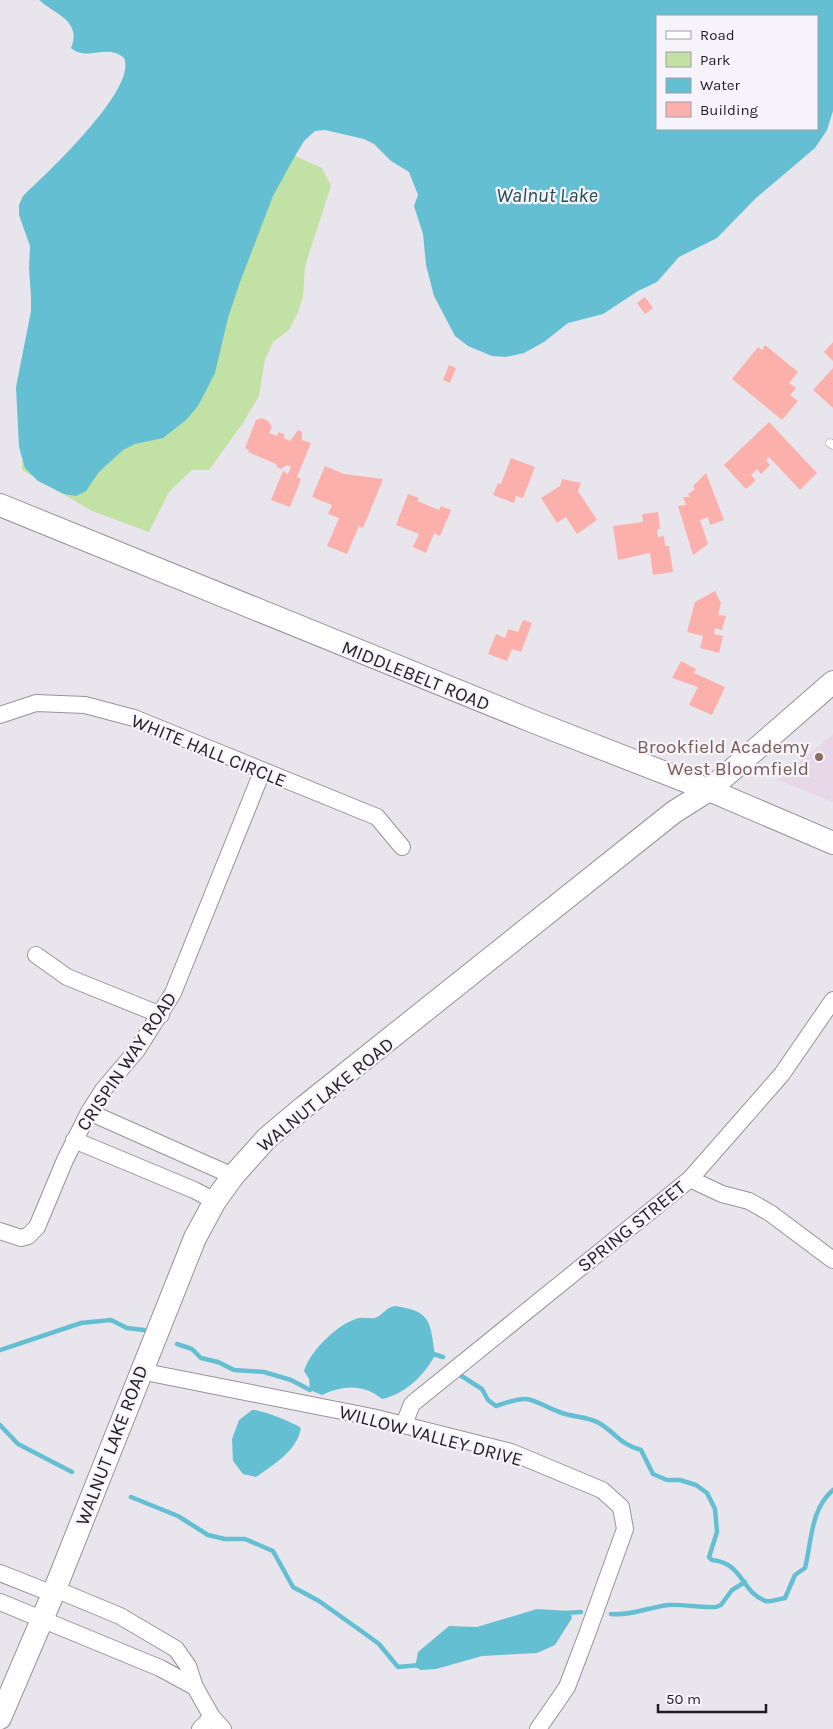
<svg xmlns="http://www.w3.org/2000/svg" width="833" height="1729" font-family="Karla,sans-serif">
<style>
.education{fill:#e8d7e9}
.green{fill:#c2e1a5}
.water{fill:#65bfd3;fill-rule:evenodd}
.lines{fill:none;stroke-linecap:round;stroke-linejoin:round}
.stream{stroke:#65bfd3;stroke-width:4.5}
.building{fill:#fcb0ac}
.lane-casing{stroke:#97939a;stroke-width:9}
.street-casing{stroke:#97939a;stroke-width:18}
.secondary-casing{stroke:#97939a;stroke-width:24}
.lane{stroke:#fff;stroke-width:8}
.street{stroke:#fff;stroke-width:16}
.secondary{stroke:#fff;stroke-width:22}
.education-dot{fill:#8d6e63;stroke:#f7f3fa;stroke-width:2}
.labels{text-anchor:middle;stroke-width:4.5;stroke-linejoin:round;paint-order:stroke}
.street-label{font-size:19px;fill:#201e21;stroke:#f7f3fa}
.education-label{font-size:19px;fill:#785e54;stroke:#f7f3fa;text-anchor:end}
.water-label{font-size:20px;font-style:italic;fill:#234c54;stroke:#f7f3fa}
</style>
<rect width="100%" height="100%" fill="#e9e5ed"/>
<path class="education" d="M833,734V802L778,780Z"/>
<path class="green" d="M295,156L322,168L331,186L305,266L303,297L298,312L289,330L273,342L265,359L259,396L243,423L209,470H192L169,492L149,532L92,511L22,470V461Z"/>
<path class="water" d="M39,0H833V111L827,130L815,148L755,199L717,238L679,257L657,282L638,291L603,314L568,323L544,342L524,353L506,357L492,356L468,346L455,336L434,296L426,265L423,234L414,206L418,195L409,172L391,161L374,144L364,139L325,130L315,131L304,141L295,156L273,196L240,282L228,318L215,373L198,406L186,420L163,438L135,444L123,450L99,472L86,491L76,496L64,494L38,481L25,468L19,447L16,387L31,311V297L29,268L30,246L19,215V205L23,196C46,174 138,89 124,58C107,43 88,62 71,48C82,21 56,15 39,0ZM657,16H817V129H657Z
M395,1306C431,1311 430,1321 435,1355C424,1376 405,1394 382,1399C364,1384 343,1385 322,1395L310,1390L309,1379L304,1371C310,1351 338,1323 359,1318C364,1317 370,1319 375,1318C382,1316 386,1307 395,1306Z
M252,1410C262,1410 292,1422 301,1428C297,1451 273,1465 256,1477L243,1474L233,1461L232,1439L239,1420Z
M537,1609L570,1611L572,1618L555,1645L537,1653L482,1656L436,1669L421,1670L415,1667L418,1652L449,1626L477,1627Z"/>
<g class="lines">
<path class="stream" d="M177,1344L192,1349L201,1358L218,1362L234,1370L264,1372L291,1380L310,1390L314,1387
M0,1350L81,1323L111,1320L127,1328L144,1330
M430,1353L443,1357
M460,1375L482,1389L488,1400L496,1406C537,1392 527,1401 562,1413C573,1417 589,1417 599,1423C616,1433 619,1444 641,1450L653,1474L667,1480H680L696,1485L707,1493L715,1509L717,1532L709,1557L712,1560C744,1563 741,1593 766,1601C771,1602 779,1599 785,1598L795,1575L805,1568C812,1541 810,1510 833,1490
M0,1425L18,1444L72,1472
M131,1497L178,1516L208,1535L225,1539H245L273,1551L293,1587L319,1601L364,1633L379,1644L398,1667L420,1665
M566,1613L581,1612
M611,1614C631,1616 649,1607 669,1605C685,1604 700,1608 716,1607L721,1605L732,1590L745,1582"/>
</g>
<path class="building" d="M645,297L653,308L645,314L637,303Z
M833,342V361L824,352Z
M765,345L798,372L789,383L796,388L790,395L798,401L782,420L732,379L758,347L762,350Z
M449,365L456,368L450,383L443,380Z
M833,368V408L813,390Z
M262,418L268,421L272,427L269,433L277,436L279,432L285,435L283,438L290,441L298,430L302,432V440L311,443L297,477L301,479L290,507L271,500L283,471L288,474L291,467L287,465L281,469L277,467L276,464L248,452L249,450L245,448L256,420Z
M769,422L817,473L800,490L769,457L766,460L770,465L761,474L757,469L751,475L756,480L746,489L724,465Z
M511,458L535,467L523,498L516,496L514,503L493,495L498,483L501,484Z
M325,466L344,474L383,479L363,528L359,526L347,554L327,546L339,518L328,514L332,505L312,497Z
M706,473L724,520L710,525L708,517L700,520L708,544L693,555L678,506L686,505L683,497H690L688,494L695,489L693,486Z
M562,479L581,483L578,491L597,520L577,534L566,517L557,523L541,498L560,486Z
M408,494L419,498L417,501L439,510L441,506L451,510L440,536L434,533L426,553L413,547L419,534L396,525Z
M658,512L660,529H657L658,537L664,536L665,546H669L673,572L653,575L650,553L618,560L613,526L643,522L642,514Z
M715,591L721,603L718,615L726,616L722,630L715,628L714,634L723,636L719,653L700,648L703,636L687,632L695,602Z
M523,620L532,623L521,652L512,649L507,661L488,654L496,634L505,638L508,629L518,632Z
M681,661L696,669L694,673L725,687L712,715L689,705L698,687L672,678Z"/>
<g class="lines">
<defs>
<path id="lane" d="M830,443L833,445"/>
<path id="street" d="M0,715L36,703L85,705L134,718L377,817L402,847
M36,955L67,977L161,1015
M89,1112L233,1176
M74,1140L194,1190L215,1201
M690,1179L722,1194L749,1201L770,1213L833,1260
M0,1231L21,1238L28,1236L37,1227L65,1160L89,1112L103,1090L137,1050L173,993L262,772
M140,1371L372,1417L511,1452L602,1490L621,1507L625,1529L586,1637L567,1687L538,1729
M404,1424L412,1404L690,1179L782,1074L833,1000
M0,1573L53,1594
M55,1589L120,1616L176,1649L188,1666L195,1687L212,1717L223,1729
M0,1602L160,1668L195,1687
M200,1729L212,1717"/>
<path id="secondary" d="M0,505L534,722L709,790L833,843
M0,1718L53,1594L195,1238L215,1201L233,1176L266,1139L304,1107L674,812L709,790L833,682"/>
</defs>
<use href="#lane" class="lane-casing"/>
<use href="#street" class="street-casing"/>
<use href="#secondary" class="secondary-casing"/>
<use href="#lane" class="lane"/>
<use href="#street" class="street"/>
<use href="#secondary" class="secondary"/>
</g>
<circle class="education-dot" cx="819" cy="757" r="5"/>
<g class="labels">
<g class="street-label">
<text transform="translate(416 675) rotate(22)" y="7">MIDDLEBELT ROAD</text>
<text transform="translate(209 750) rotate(22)" y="7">WHITE HALL CIRCLE</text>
<text transform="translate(126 1061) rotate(-56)" y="7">CRISPIN WAY ROAD</text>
<text transform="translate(325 1094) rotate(-39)" y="7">WALNUT LAKE ROAD</text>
<text transform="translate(631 1226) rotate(-39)" y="7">SPRING STREET</text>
<text transform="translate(431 1435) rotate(15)" y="7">WILLOW VALLEY DRIVE</text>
<text transform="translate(111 1445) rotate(-69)" y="7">WALNUT LAKE ROAD</text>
</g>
<g class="education-label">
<text x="809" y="753">Brookfield Academy<tspan x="809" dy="22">West Bloomfield</tspan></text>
</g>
<g class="water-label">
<text x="547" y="202">Walnut Lake</text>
</g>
</g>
<rect x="656" y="15" width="162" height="115" fill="#f7f3fa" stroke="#a19ea3"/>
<rect x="666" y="31" width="25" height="8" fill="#ffffff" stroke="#a19ea3"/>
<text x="700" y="40" font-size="15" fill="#201e21">Road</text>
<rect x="666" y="52" width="25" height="15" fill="#c2e1a5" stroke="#a19ea3"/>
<text x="700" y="65" font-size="15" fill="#201e21">Park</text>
<rect x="666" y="78" width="25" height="15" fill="#65bfd3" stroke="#a19ea3"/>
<text x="700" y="90" font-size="15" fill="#201e21">Water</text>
<rect x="666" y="102" width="25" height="15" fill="#fcb0ac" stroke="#a19ea3"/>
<text x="700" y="115" font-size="15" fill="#201e21">Building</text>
<path d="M658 1704v8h108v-8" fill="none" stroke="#201e21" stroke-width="2.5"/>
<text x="666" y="1704" font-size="15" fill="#201e21" stroke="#f7f3fa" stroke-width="4" paint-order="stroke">50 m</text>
</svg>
